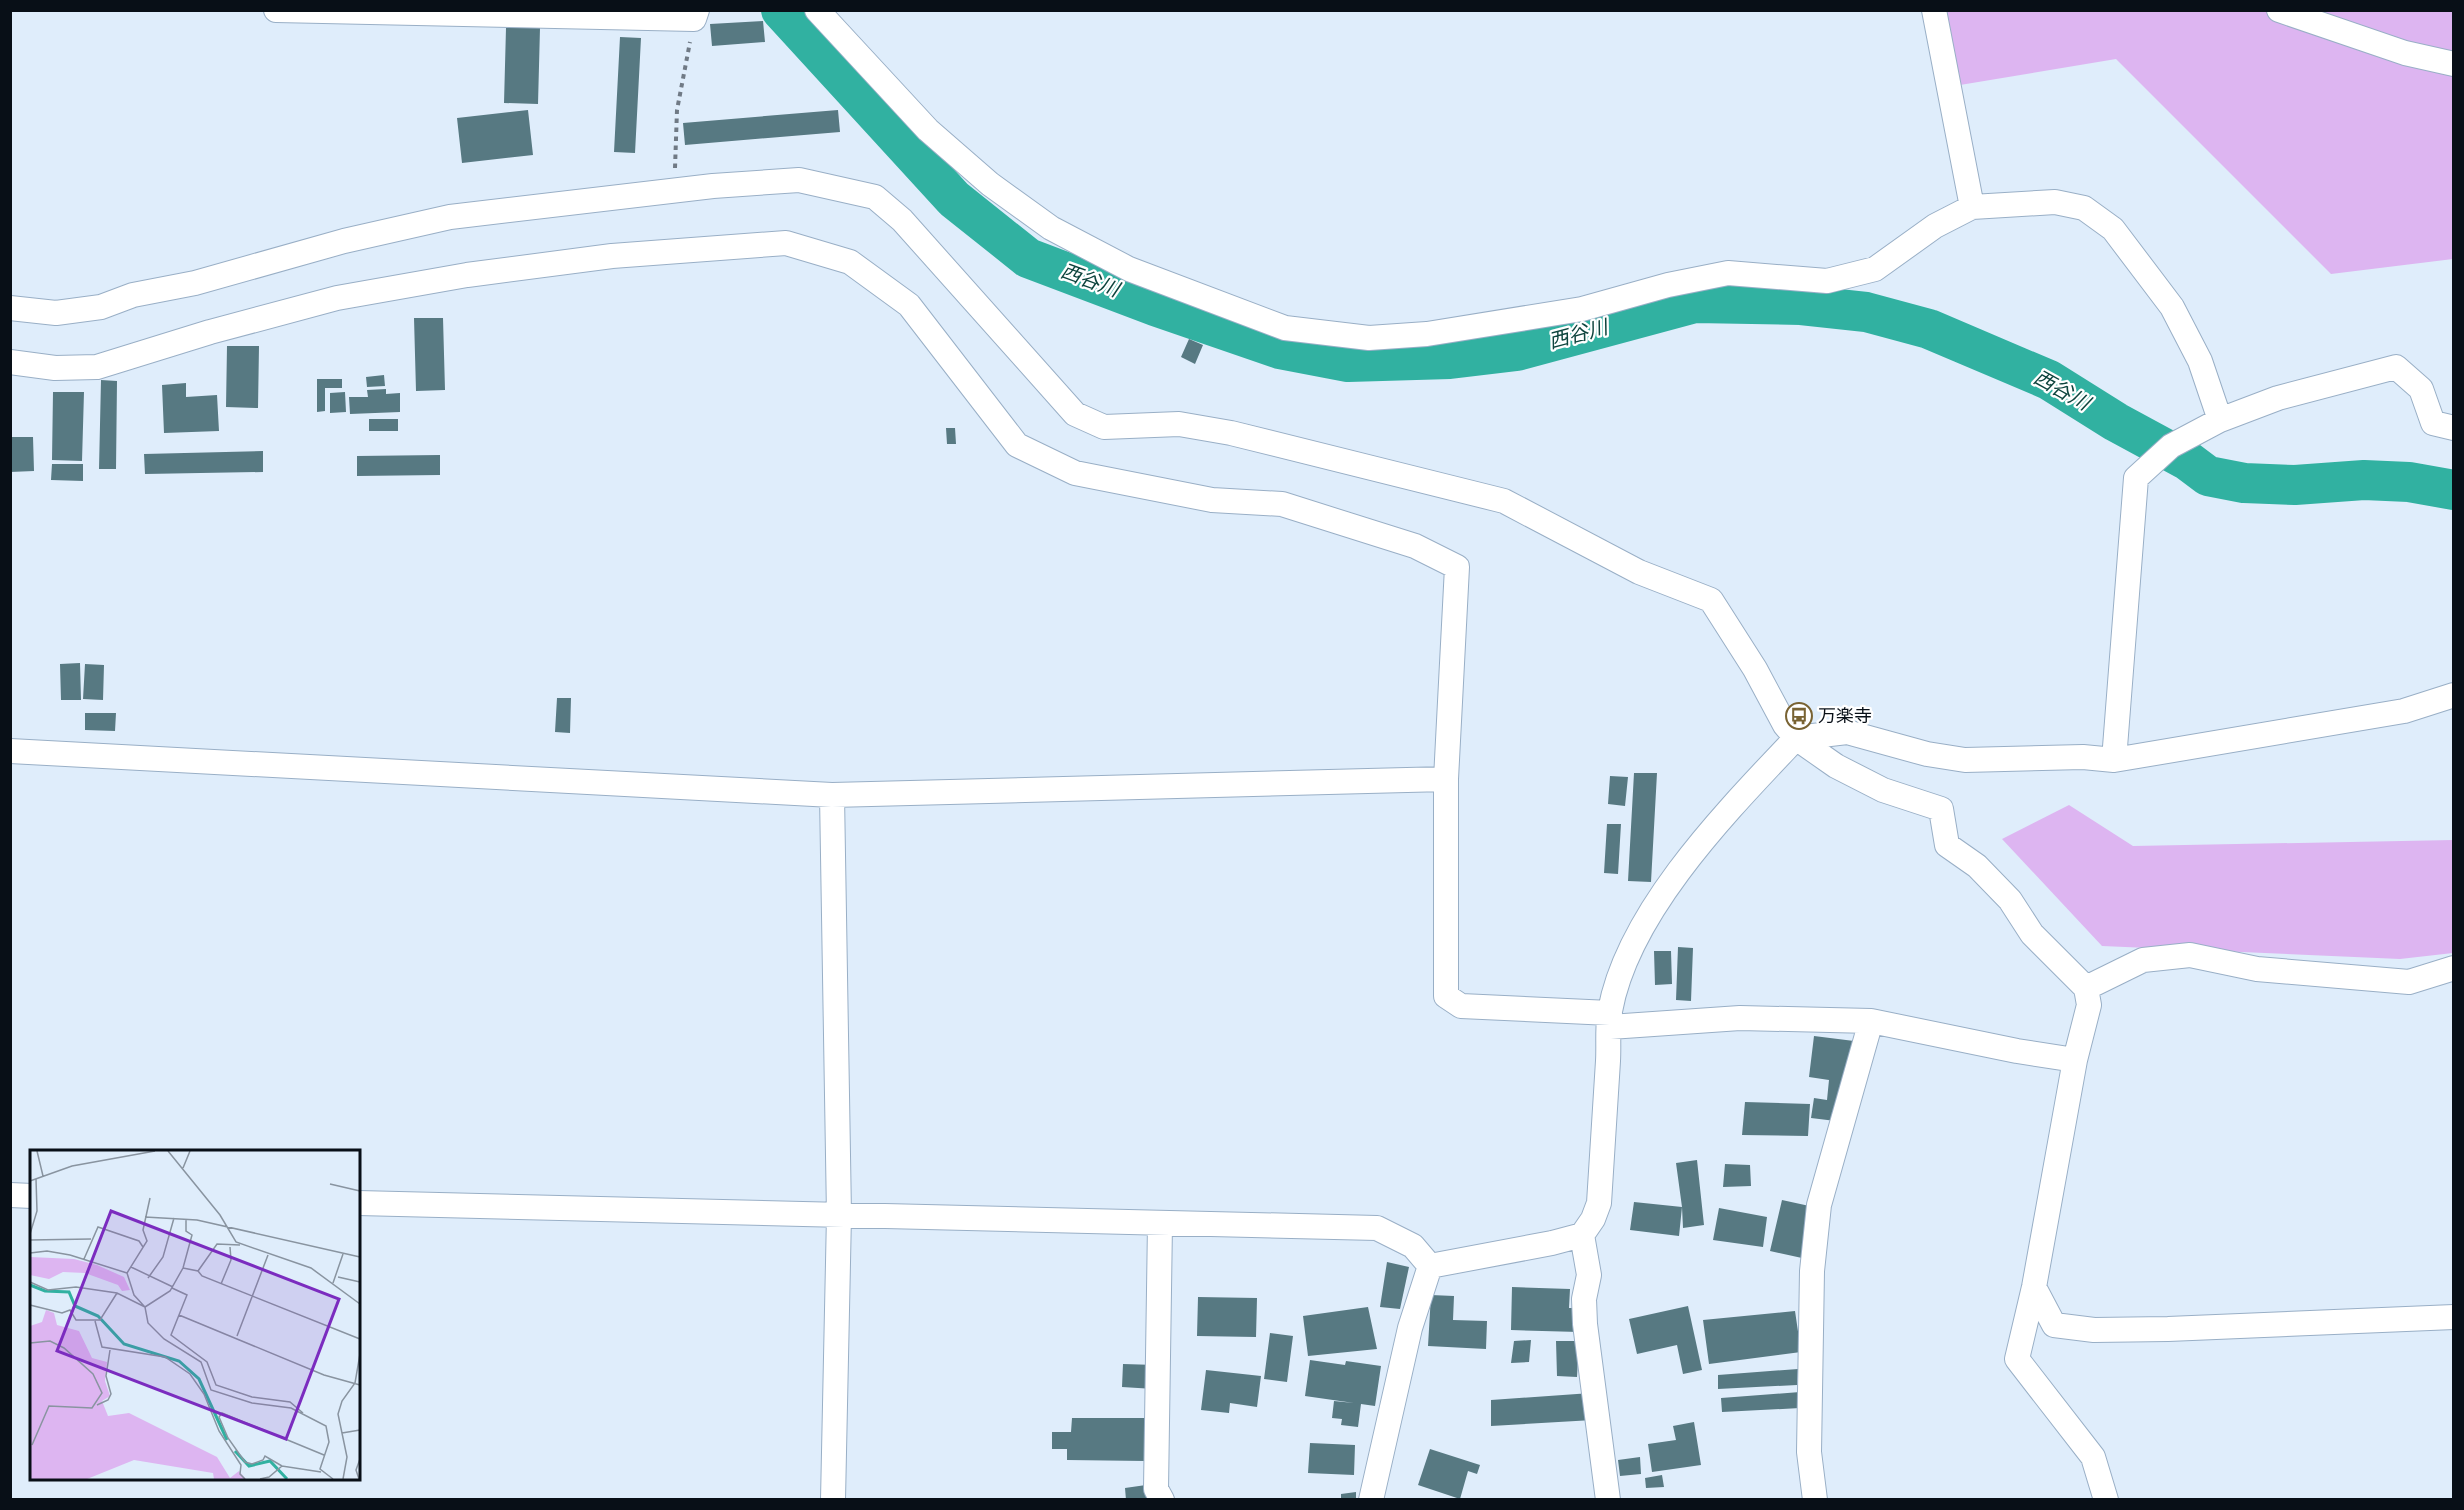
<svg xmlns="http://www.w3.org/2000/svg" width="2464" height="1510" font-family="'Noto Serif','Noto Sans JP',serif">
<style>
.green{fill:#ddb5f1}
.lines{fill:none;stroke-linecap:round;stroke-linejoin:round}
.river{stroke:#31b1a1;stroke-width:40}
.building{fill:#577982}
.minor-casing{stroke:#99afc6;stroke-width:26}
.path{stroke:#707a85;stroke-width:4;stroke-dasharray:4.5 4.5;stroke-linecap:butt}
.minor{stroke:#fff;stroke-width:24}
.labels{text-anchor:middle;stroke-width:4.5;stroke-linejoin:round;paint-order:stroke}
.poi-label{font-size:18px;fill:#080f17;stroke:#fff;text-anchor:start}
.water-label{font-size:20px;font-style:italic;fill:#0d443d;stroke:#fff}
.inset-river{fill:none;stroke:#31b1a1;stroke-width:3}
.inset-road{fill:none;stroke:#8994a0;stroke-width:1.5}
.view{fill:#7b2cbf;fill-opacity:0.15;stroke:#7b2cbf;stroke-width:3}
.inset-edge{fill:none;stroke:#080f17;stroke-width:3}
</style>
<rect width="100%" height="100%" fill="#dfedfb"/>
<path class="green" d="M1934,11H2453V259L2331,274L2116,59L1954,86Z
M2069,805L2133,846L2453,840V953L2400,959L2102,946L2002,839Z"/>
<g class="lines">
<path class="river" d="M781,10L954,199L1028,258L1155,306L1280,349L1348,362L1450,359L1517,351L1695,303L1801,305L1866,312L1929,329L2049,380L2116,422L2188,461L2208,476L2244,483L2295,485L2364,480L2409,482L2454,490"/>
</g>
<path class="building" d="M763,21L765,42L712,46L710,24Z
M506,28H540L538,104L504,103Z
M620,37L641,38L635,153L614,152Z
M528,110L533,155L462,163L457,118Z
M838,110L840,132L685,145L683,123Z
M414,318H443L445,390L416,391Z
M1189,339L1203,345L1195,364L1181,357Z
M227,346H259L258,408L226,407Z
M384,375L385,386L367,387L366,377Z
M317,379H342V388H325V411L317,412Z
M101,380L117,381L116,469H99Z
M186,383V397L217,395L219,431L164,433L162,385Z
M386,389V394L400,393V412L350,414L349,397H368L367,390Z
M53,392H84L82,461L52,460Z
M345,392L346,412L330,413V393Z
M369,419H398V431H369Z
M946,428H955L956,444H947Z
M10,437H33L34,471L10,472Z
M263,451V472L145,474L144,454Z
M440,455V475L357,476V456Z
M52,464H83V481L51,480Z
M80,663L81,700H61L60,664Z
M85,664L104,665L103,700L83,699Z
M557,698H571L570,733L555,732Z
M85,713H116L115,731L85,730Z
M1634,773H1657L1651,882L1628,881Z
M1610,776L1628,777L1625,806L1608,804Z
M1607,824H1621L1618,874L1604,873Z
M1678,947L1693,948L1691,1001L1676,1000Z
M1654,951H1671L1672,984L1655,985Z
M1814,1036L1862,1042L1852,1123L1811,1118L1814,1098L1827,1100L1829,1080L1809,1077Z
M1745,1102L1810,1104L1808,1136L1742,1135Z
M1697,1160L1704,1225L1683,1228L1682,1207L1679,1236L1630,1230L1634,1202L1682,1207L1676,1163Z
M1725,1164L1750,1165L1751,1186L1723,1187Z
M1782,1200L1814,1207L1802,1258L1770,1251Z
M1719,1208L1767,1217L1763,1247L1713,1240Z
M1387,1262L1409,1267L1400,1309L1380,1307Z
M1512,1287L1570,1289L1569,1308H1579V1332L1511,1330Z
M1431,1295L1454,1296L1453,1320L1487,1321L1486,1349L1428,1346Z
M1198,1297L1257,1298L1256,1337L1197,1336Z
M1688,1306L1702,1370L1683,1374L1677,1345L1637,1354L1629,1319Z
M1368,1307L1377,1349L1308,1356L1303,1316Z
M1795,1311L1801,1352L1709,1364L1703,1320Z
M1270,1333L1293,1336L1287,1382L1264,1379Z
M1531,1340L1529,1362L1511,1363L1514,1341Z
M1556,1341H1579L1577,1377L1557,1376Z
M1310,1360L1345,1365L1346,1361L1381,1366L1375,1406L1361,1404L1358,1427L1341,1425L1342,1419L1332,1418L1334,1401L1354,1403L1305,1396Z
M1123,1364L1156,1365L1154,1389L1122,1387Z
M1798,1369L1797,1385L1718,1389V1375Z
M1206,1370L1261,1376L1257,1407L1230,1403L1229,1413L1201,1410Z
M1800,1392V1408L1722,1412L1721,1398Z
M1591,1393L1593,1420L1491,1426V1400Z
M1072,1418H1147L1146,1461L1067,1460V1449H1052V1432H1071Z
M1694,1422L1701,1465L1652,1472L1648,1444L1676,1440L1673,1426Z
M1310,1443L1355,1445L1354,1475L1308,1473Z
M1430,1449L1480,1465L1477,1474L1468,1471L1460,1499L1418,1485Z
M1640,1457L1641,1474L1620,1476L1618,1460Z
M1662,1475L1664,1487L1646,1488L1645,1478Z
M1153,1484L1156,1500H1126L1125,1488Z
M1356,1492V1500H1341V1494Z"/>
<g class="lines">
<defs>
<path id="minor" d="M276,10L694,19L697,10
M817,10L928,130L990,184L1051,228L1129,269L1285,328L1369,338L1427,334L1582,309L1668,285L1728,273L1827,281L1875,269L1935,226L1972,207L2055,202L2084,208L2113,229L2172,307L2200,361L2220,420
M1934,10L1972,207
M2279,10L2405,53L2454,64
M10,308L56,313L101,307L133,295L195,283L344,241L450,217L713,186L799,180L875,197L902,220L1075,414L1104,427L1179,424L1231,433L1504,501L1639,572L1711,600L1755,669L1785,725L1796,738L1836,766L1883,790L1941,809L1947,845L1977,866L2010,900L2032,934L2086,988L2089,1005L2075,1060L2034,1287L2017,1359L2093,1457L2106,1500
M10,362L55,368L97,367L210,332L337,298L467,275L612,256L786,243L850,262L909,305L1017,445L1075,473L1212,500L1282,504L1415,546L1457,567L1446,779V996L1461,1006L1610,1013
M10,751L832,795L1446,779
M2114,760L2136,478L2171,446L2220,420L2278,398L2396,367L2421,389L2433,423L2454,428
M832,795L839,1215L833,1500
M2086,988L2143,960L2190,955L2257,969L2409,982L2454,968
M1610,1027L1740,1018L1871,1021L2017,1051L2075,1060
M10,1195L32,1196
M358,1203L1377,1228L1413,1246L1430,1266
M1160,1224L1156,1489L1162,1500
M1582,1235L1589,1275L1584,1299L1585,1324L1608,1500
M1430,1266L1552,1243L1582,1235L1593,1219L1599,1203C1602,1156 1605,1108 1608,1061C1609,1045 1607,1027 1610,1011C1628,911 1728,810 1796,738L1847,732L1927,754L1965,760L2083,757L2114,760L2404,711L2454,695
M2034,1287L2054,1325L2094,1330L2168,1329L2454,1317
M1371,1500L1410,1328L1430,1266
M1815,1500L1809,1452L1812,1271L1819,1205L1871,1021"/>
</defs>
<use href="#minor" class="minor-casing"/>
<path class="path" d="M675,168L677,110L690,42"/>
<use href="#minor" class="minor"/>
</g>
<defs>
<symbol id="bus-ring" viewBox="-11 -11 22 22"><circle r="9.5" fill="#fff" stroke="#796333" stroke-width="1.5"/><path d="M-5-6H5V4H4V6H2V4H-2V6H-4V4H-5ZM-3.5-4V0h7V-4ZM-3.5 1.2v1.5H-2V1.2ZM2 1.2v1.5H3.5V1.2Z" fill="#796333"/></symbol>
</defs>
<g fill-rule="evenodd">
<use href="#bus-ring" x="1784" y="701" width="30" height="30"/>
</g>
<g class="labels">
<g class="poi-label">
<text x="1818" y="722">万楽寺</text>
</g>
<g class="water-label">
<text transform="translate(1090 280) rotate(20)" y="7">西谷川</text>
<text transform="translate(1578 334) rotate(-15)" y="7">西谷川</text>
<text transform="translate(2062 390) rotate(29)" y="7">西谷川</text>
</g>
</g>
<g transform="translate(30 1150)">
<rect width="330" height="330" fill="#dfedfb"/>
<path d="M0,107L44,109L67,115L94,127L100,140L92,141L88,135L55,123L33,122L19,129L0,125ZM16,160L24,163L27,175L49,181L62,208L77,212L75,231L80,246L72,251L78,266L99,263L187,307L200,328L209,321L216,329H184L183,323L104,310L57,329H0V176L12,172Z" fill="#ddb5f1"/>
<path class="inset-river" d="M0,135L15,141L39,142L45,156L68,166L94,194L149,211L169,229L197,290M205,301L219,316L240,311L257,329"/>
<path class="inset-road" d="M7,1L13,26M138,1L190,65L206,92L281,118L330,154M153,18L160,1M0,31L42,16L125,1M300,34L330,41M115,67L167,70L330,107M0,84L7,61L6,29M0,90L61,89M0,103L17,101L40,105L97,123M54,109L68,77L109,91L113,97M101,117L143,137M153,118L168,121L172,126L330,189M168,121L187,94L210,95M97,123L104,145L115,157L118,173L134,189L171,212L181,240L222,253L261,258L296,276L299,292L290,319L303,329M97,123L117,91L113,80L120,48M308,127L330,132M118,128L133,107L144,68M0,132L18,140L46,137L87,143L115,157M303,133L313,104M191,134L201,110L200,97M142,138L157,145L141,185L177,212L186,235L222,247L260,252L273,263M0,155L32,163L40,160L46,170H70L87,143M115,157L140,141L153,118L162,85L156,81V69M149,165L294,225L330,235M65,171L72,197L135,207L160,224L174,244L189,281L211,315L210,324L215,329M207,186L238,105M0,193L20,191L34,198L63,224L72,243L62,258L19,256L2,295M67,255L78,250L81,244L76,226L80,200M312,283L330,280M252,316L235,306L233,310L222,314L215,312L198,288L189,267L192,263L294,305M230,329L239,327L252,316L291,322M313,329L317,307L308,264L312,251L325,233L330,204M329,329L326,320L330,309"/>
<path class="view" d="M81,61L309,149L256,289L27,201Z"/>
<rect width="330" height="330" class="inset-edge"/>
</g>
<rect width="2464" height="1510" fill="none" stroke="#080f17" stroke-width="24"/>
</svg>
